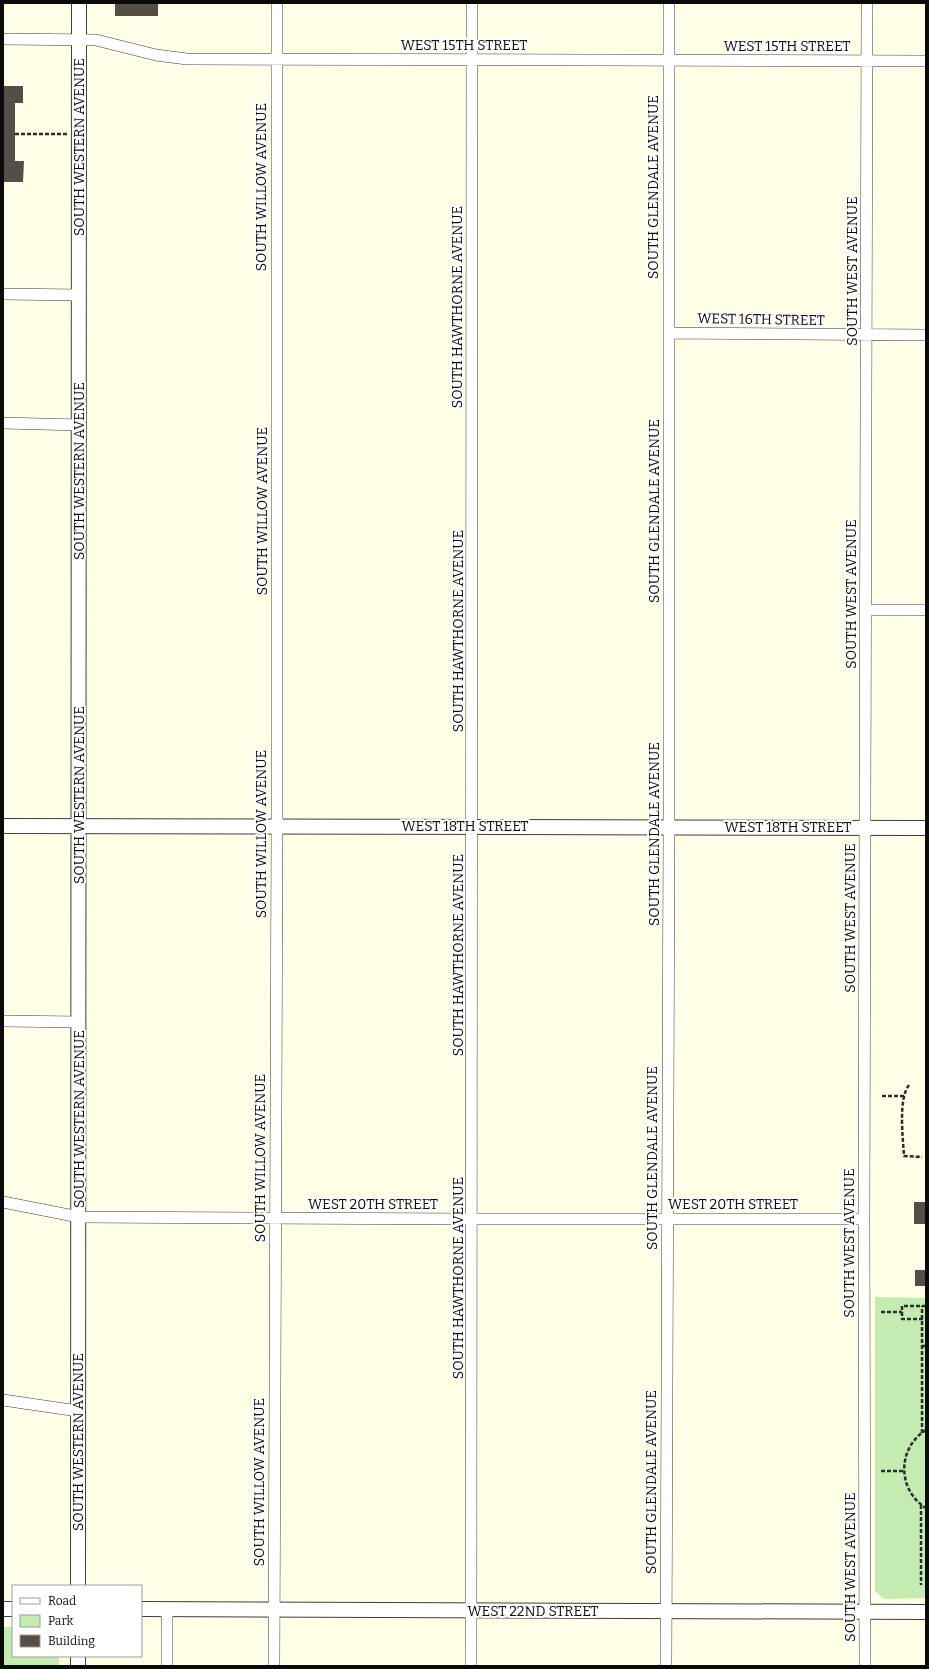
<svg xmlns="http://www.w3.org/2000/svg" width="929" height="1669" font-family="Bitter,serif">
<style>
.green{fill:#c4ebb0}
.building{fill:#544e46}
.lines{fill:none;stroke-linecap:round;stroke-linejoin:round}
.minor-casing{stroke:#3d3d3d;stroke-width:12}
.tertiary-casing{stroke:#3d3d3d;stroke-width:16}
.path{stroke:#2c2c2c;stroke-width:2.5;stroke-dasharray:4 2;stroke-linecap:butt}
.minor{stroke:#fff;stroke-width:11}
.tertiary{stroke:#fff;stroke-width:14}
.labels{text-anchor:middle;stroke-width:4;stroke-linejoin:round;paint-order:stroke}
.street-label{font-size:14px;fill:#0a0a0a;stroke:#fff}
</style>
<rect width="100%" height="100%" fill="#ffffe8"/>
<path class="green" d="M875,1297L926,1298V1598L884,1599L875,1591Z
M3,1627H13V1656H59V1666H3Z"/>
<path class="building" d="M115,3H158V16H115Z
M3,86H23V103H15V161H24L23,182H3Z
M914,1202H926V1224H914Z
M915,1270H926V1286H915Z"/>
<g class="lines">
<defs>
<path id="minor" d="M3,39L96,40L156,55L187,59L926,61
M3,294L79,295
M669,333L926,335
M3,423L79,425
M866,610H926
M3,1021L79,1022
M3,1202L79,1217L473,1219H864
M3,1400L78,1411
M167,1666V1609
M274,1666L277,826V3
M471,1666L472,3
M666,1666L669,827V3
M865,1666L864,1219L867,3"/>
<path id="tertiary" d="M3,826L926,828
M78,1586L79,3
M3,1609H13
M141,1609L926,1612
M78,1666V1656"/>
</defs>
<use href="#minor" class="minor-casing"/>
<use href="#tertiary" class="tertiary-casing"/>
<path class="path" d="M15,134H67
M909,1085C898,1099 903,1138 904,1156L922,1157
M882,1096H904
M926,1306H902V1319H926
M881,1312H902
M922,1346H926
M926,1430C897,1448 897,1490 926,1508
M922,1433V1306
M881,1471H904
M921,1505V1585"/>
<use href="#minor" class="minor"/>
<use href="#tertiary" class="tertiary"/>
</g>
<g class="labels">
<g class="street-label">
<text x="464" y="50">WEST 15TH STREET</text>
<text x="787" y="51">WEST 15TH STREET</text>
<text transform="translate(79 147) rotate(-90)" y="5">SOUTH WESTERN AVENUE</text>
<text transform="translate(261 187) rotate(-90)" y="5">SOUTH WILLOW AVENUE</text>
<text transform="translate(653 187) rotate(-90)" y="5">SOUTH GLENDALE AVENUE</text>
<text transform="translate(852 271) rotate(-90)" y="5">SOUTH WEST AVENUE</text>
<text transform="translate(457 307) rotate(-90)" y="5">SOUTH HAWTHORNE AVENUE</text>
<text transform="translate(761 319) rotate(1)" y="5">WEST 16TH STREET</text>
<text transform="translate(79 471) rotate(-90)" y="5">SOUTH WESTERN AVENUE</text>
<text transform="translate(262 511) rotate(-90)" y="5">SOUTH WILLOW AVENUE</text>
<text transform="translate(654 511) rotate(-90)" y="5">SOUTH GLENDALE AVENUE</text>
<text transform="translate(851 594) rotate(-90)" y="5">SOUTH WEST AVENUE</text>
<text transform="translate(458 631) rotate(-90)" y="5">SOUTH HAWTHORNE AVENUE</text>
<text transform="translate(79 795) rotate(-90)" y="5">SOUTH WESTERN AVENUE</text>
<text x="465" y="831">WEST 18TH STREET</text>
<text x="788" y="832">WEST 18TH STREET</text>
<text transform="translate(261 834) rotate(-90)" y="5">SOUTH WILLOW AVENUE</text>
<text transform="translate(654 834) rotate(-90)" y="5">SOUTH GLENDALE AVENUE</text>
<text transform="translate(850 918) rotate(-90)" y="5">SOUTH WEST AVENUE</text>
<text transform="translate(458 955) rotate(-90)" y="5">SOUTH HAWTHORNE AVENUE</text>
<text transform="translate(79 1119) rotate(-90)" y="5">SOUTH WESTERN AVENUE</text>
<text transform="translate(260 1158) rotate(-90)" y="5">SOUTH WILLOW AVENUE</text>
<text transform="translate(652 1158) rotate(-90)" y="5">SOUTH GLENDALE AVENUE</text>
<text x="373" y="1209">WEST 20TH STREET</text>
<text x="733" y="1209">WEST 20TH STREET</text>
<text transform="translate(849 1243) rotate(-90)" y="5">SOUTH WEST AVENUE</text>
<text transform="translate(458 1278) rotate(-90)" y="5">SOUTH HAWTHORNE AVENUE</text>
<text transform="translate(78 1442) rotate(-90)" y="5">SOUTH WESTERN AVENUE</text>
<text transform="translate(259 1482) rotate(-90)" y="5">SOUTH WILLOW AVENUE</text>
<text transform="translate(651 1482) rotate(-90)" y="5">SOUTH GLENDALE AVENUE</text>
<text transform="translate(850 1567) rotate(-90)" y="5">SOUTH WEST AVENUE</text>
<text x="533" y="1616">WEST 22ND STREET</text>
</g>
</g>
<rect width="929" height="1669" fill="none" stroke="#0a0a0a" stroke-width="8"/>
<rect x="12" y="1585" width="130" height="72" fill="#ffffff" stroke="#9d9d9d"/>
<rect x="20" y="1598" width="20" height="6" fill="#ffffff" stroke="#9d9d9d"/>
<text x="48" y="1605" font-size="12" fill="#0a0a0a">Road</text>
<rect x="20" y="1615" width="20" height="12" fill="#c4ebb0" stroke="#9d9d9d"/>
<text x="48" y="1625" font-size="12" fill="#0a0a0a">Park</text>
<rect x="20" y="1635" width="20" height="12" fill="#544e46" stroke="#9d9d9d"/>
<text x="48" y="1645" font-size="12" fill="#0a0a0a">Building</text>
</svg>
